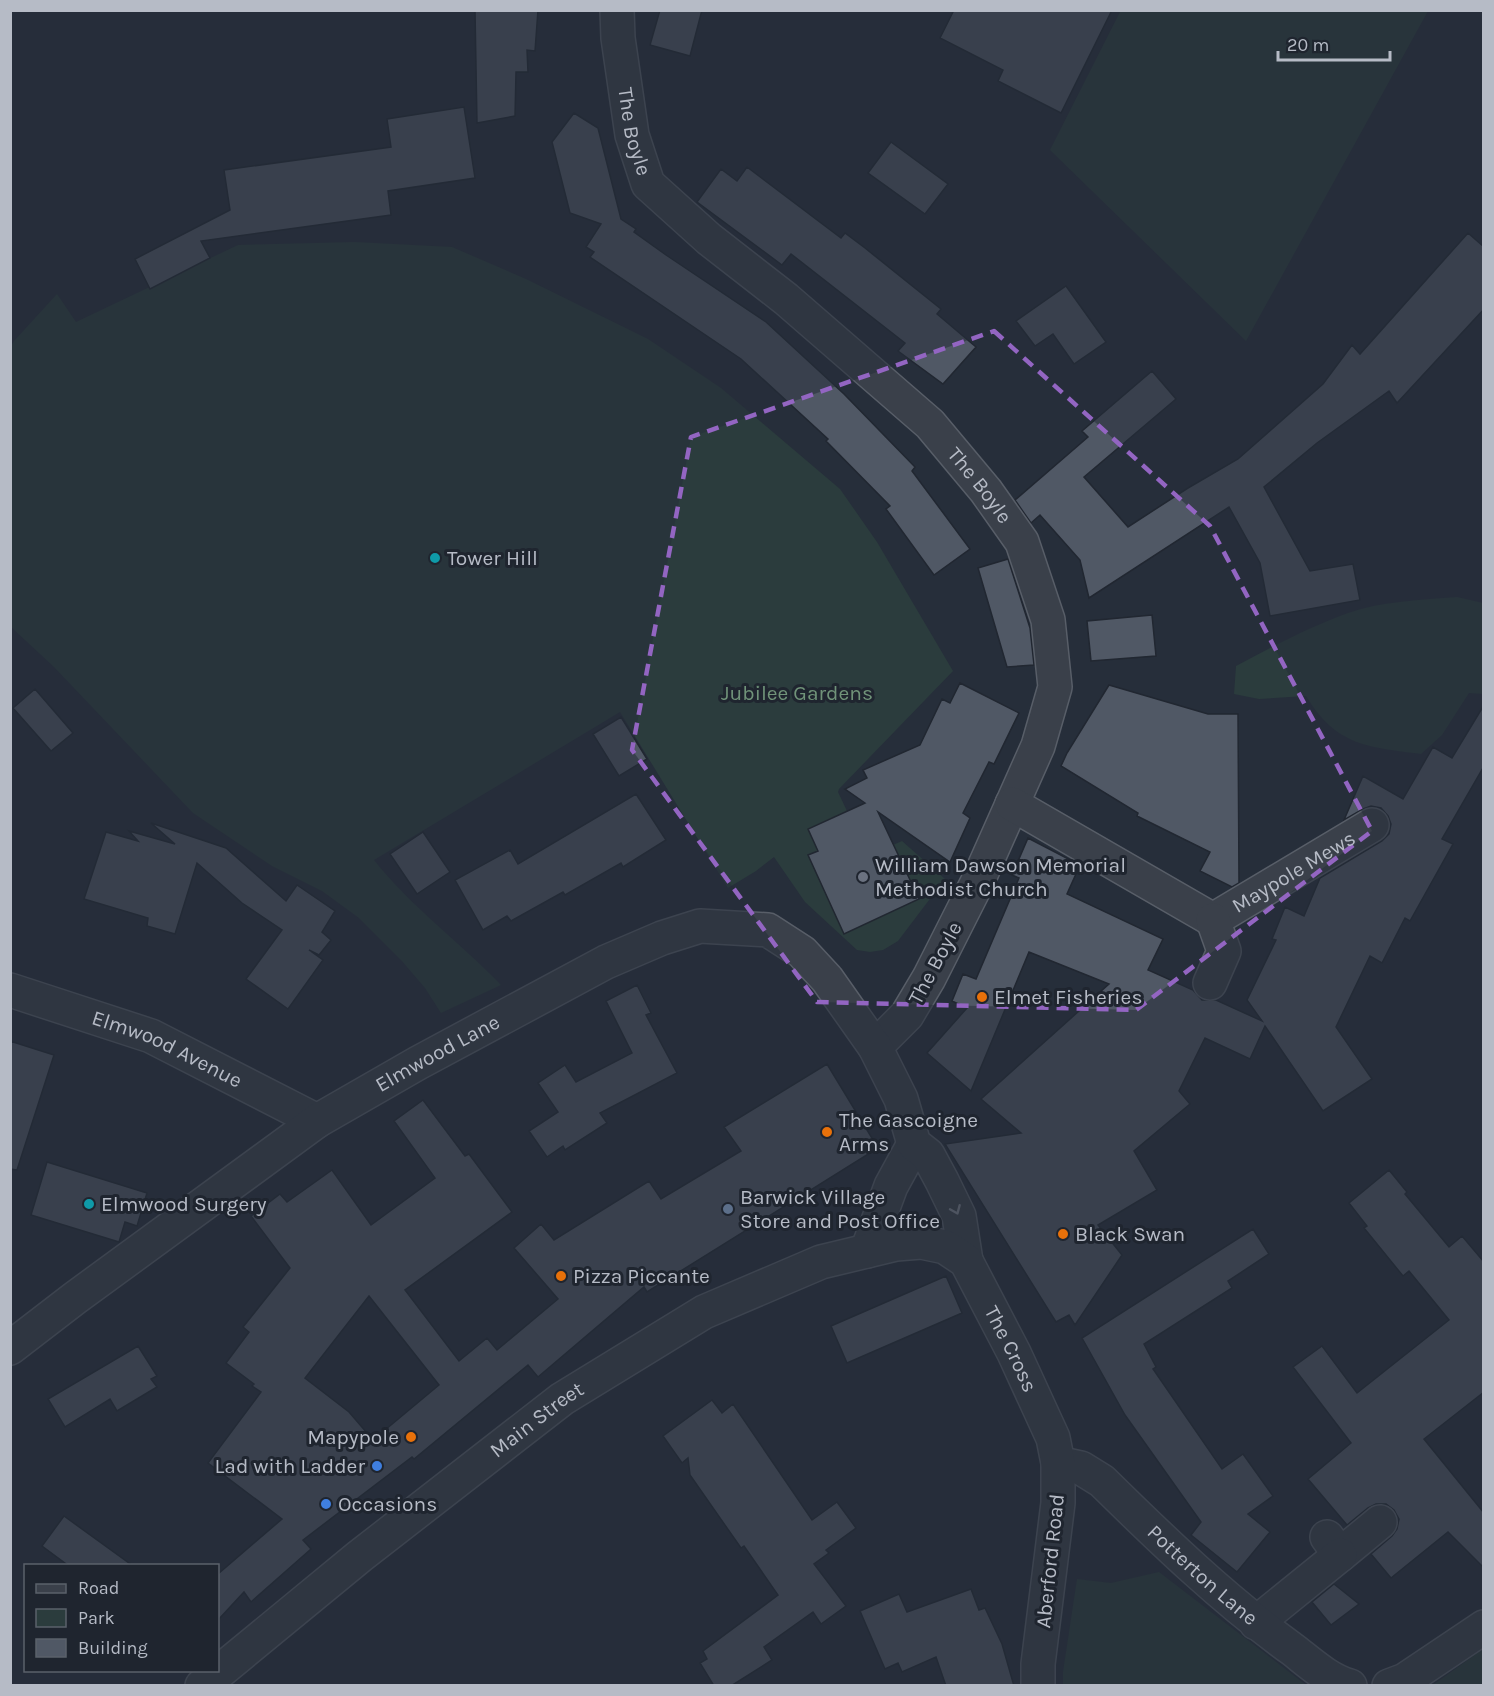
<svg xmlns="http://www.w3.org/2000/svg" width="1494" height="1696" font-family="Karla,sans-serif">
<style>
.green{fill:#2b3c3d}
.building{fill:#505865;stroke:#212731;stroke-width:1.5;fill-rule:evenodd}
.lines{fill:none;stroke-linecap:round;stroke-linejoin:round}
.minor-casing{stroke:#585e68;stroke-width:36}
.tertiary-casing{stroke:#585e68;stroke-width:36}
.minor{stroke:#3a404a;stroke-width:33}
.tertiary{stroke:#3a404a;stroke-width:33}
.oneway{stroke:#7e848e}
.marked{fill:none;stroke:#9365c2;stroke-width:4.5;stroke-dasharray:12 8;stroke-linejoin:round}
.culture-dot{fill:#0f9aa8;stroke:#1f252f;stroke-width:2}
.worship-dot{fill:#6b7280;stroke:#1f252f;stroke-width:2}
.food-dot{fill:#e8710a;stroke:#1f252f;stroke-width:2}
.service-dot{fill:#5c6f8a;stroke:#1f252f;stroke-width:2}
.shop-dot{fill:#3f7fe0;stroke:#1f252f;stroke-width:2}
.labels{text-anchor:middle;stroke-width:6;stroke-linejoin:round;paint-order:stroke}
.street-label{font-size:21px;fill:#b6bbc6;stroke:#1f252f}
.poi-label{font-size:21px;fill:#b6bbc6;stroke:#1f252f;text-anchor:start}
.park-label{font-size:21px;fill:#709379;stroke:#1f252f}
</style>
<rect width="100%" height="100%" fill="#262e3a"/>
<path class="green" d="M1121,10L1428,11L1246,341L1050,150Z
M355,242L452,247L526,279L648,339L721,388L840,489L877,542L953,671L839,789L838,792L847,811L809,829L818,851L808,856L844,934L918,899L893,845L902,841L945,879L898,941L883,950L870,952L857,950L805,902L774,857L756,871L728,888L620,712L374,860C411,907 460,942 501,985L441,1013L425,988L401,960L359,918L322,891L272,866L193,813L54,667L11,627L10,348L14,341L57,294L76,322L238,245Z
M1457,597L1483,603V694L1469,693L1442,735L1421,754C1368,747 1336,746 1306,696L1259,699L1234,694L1236,666C1272,647 1309,627 1348,613C1382,601 1421,600 1457,597Z
M1159,1572L1306,1685H1063V1672L1077,1579L1111,1583Z
M1483,1649V1685H1433Z"/>
<path class="building" d="M475,10H538L535,51L527,50L528,72H516L515,116L477,123Z
M660,10H702L690,56L650,45Z
M954,10H1112L1061,113L998,81L1003,70L940,38Z
M464,107L475,178L388,191L391,215L201,241L210,258L150,289L135,259L230,210L224,170L391,147L387,119Z
M574,113L598,128L621,219L636,229L634,232L666,255L766,322L844,394L915,467L912,471L970,549L934,575L886,509L890,506L826,441L828,439L741,359L590,257L594,252L586,247L601,224L570,213L552,142Z
M891,142L948,184L925,214L868,173Z
M747,167L841,238L845,233L865,248L941,309L937,314L976,347L943,384L898,351L905,343L791,254L782,265L697,202L721,169L737,181Z
M1468,233L1484,247V309L1397,403L1389,391L1317,443L1264,487L1310,571L1353,564L1360,600L1270,616L1260,563L1229,507L1089,598L1080,560L1040,515L1031,523L1015,500L1088,437L1082,431L1152,371L1176,399L1084,477L1128,527L1188,488L1238,459L1323,384L1352,345L1360,354Z
M1066,286L1106,342L1074,364L1053,334L1035,346L1016,321Z
M1008,559L1030,628L1034,665L1007,667L978,568Z
M1152,615L1156,656L1091,661L1087,621Z
M960,683L1019,713L994,764L989,762L963,813L970,818L950,862L878,812L919,899L844,934L808,855L818,851L808,829L865,803L845,789L867,778L863,770L920,745L942,699L950,703Z
M1109,685L1208,714H1238L1239,883L1232,887L1200,871L1210,852L1137,816L1138,813L1061,766L1067,753Z
M35,689L73,733L51,751L13,708Z
M1484,705V766L1442,839L1453,844L1410,921L1405,918L1382,963L1370,956L1336,1027L1372,1079L1323,1111L1265,1026L1250,1059L1205,1038L1179,1091L1190,1104L1134,1151L1157,1190L1098,1225L1122,1255L1075,1325L1069,1315L1056,1322L945,1144L1021,1133L981,1099L1109,984L1029,952L971,1091L927,1053L967,1008L952,1001L963,974L976,979L1019,878L1012,875L1028,838L1080,865L1067,894L1163,939L1148,970L1193,990L1202,1000H1216L1262,1021L1247,1000L1276,940L1272,939L1285,907L1304,916L1320,878L1382,841L1389,834L1391,824L1388,816L1381,808L1371,806L1363,809L1344,820L1363,776L1403,799L1433,747L1452,758Z
M621,717L647,759L619,776L593,734Z
M636,794L666,840L623,867L621,863L565,895L563,892L511,921L507,916L483,930L455,880L510,850L518,864Z
M151,823L226,848L286,901L297,885L335,911L322,932L331,940L319,955L309,950L323,960L288,1009L246,979L282,930L242,903L197,863L175,934L147,926L148,918L84,899L106,832L138,841L129,831L175,844Z
M423,832L450,872L417,894L390,854Z
M637,985L651,1013L646,1015L677,1073L600,1113L607,1123L565,1150L563,1146L547,1157L529,1131L558,1112L538,1083L565,1065L576,1082L632,1053L606,1001Z
M10,1041L54,1055L17,1170L10,1169Z
M827,1064L878,1148L647,1292L644,1287L538,1377L528,1365L414,1459L412,1457L303,1540L311,1549L251,1602L244,1592L218,1620V1574L282,1519L208,1463L261,1392L252,1386L254,1384L226,1363L249,1332L243,1327L290,1268L251,1216L280,1194L287,1202L332,1170L371,1225L435,1178L394,1121L423,1100L465,1156L469,1154L512,1212L405,1290L459,1361L487,1338L497,1350L558,1299L514,1248L541,1224L554,1240L649,1181L661,1199L741,1151L724,1127ZM369,1296L439,1385L373,1440L349,1412L305,1378Z
M47,1162L147,1193L137,1226L125,1222L119,1242L31,1215Z
M1389,1170L1407,1192L1405,1194L1449,1247L1462,1236L1484,1262V1392L1424,1439L1484,1513V1568L1448,1532L1391,1578L1371,1554L1392,1536L1397,1529L1399,1519L1394,1510L1386,1504H1376L1368,1508L1347,1525L1308,1479L1351,1443L1293,1367L1322,1346L1357,1393L1449,1320L1409,1271L1403,1276L1364,1228L1367,1226L1349,1203Z
M1253,1229L1269,1254L1228,1281L1232,1288L1144,1344L1156,1367L1153,1369L1222,1469L1243,1454L1273,1496L1248,1514L1270,1532L1237,1572L1191,1535L1201,1522L1125,1415L1082,1338Z
M946,1276L962,1313L847,1363L831,1326Z
M138,1346L157,1376L151,1379L157,1387L117,1411L110,1399L65,1427L48,1399Z
M712,1400L722,1413L733,1404L812,1520L837,1502L856,1528L826,1550L829,1553L814,1564L846,1606L821,1624L813,1612L764,1647L772,1660L731,1686H714L700,1663L707,1659L703,1651L778,1595L744,1546L741,1548L690,1475L688,1458L682,1463L663,1436Z
M64,1516L133,1566H69L42,1546Z
M1334,1584L1359,1604L1331,1625L1312,1602Z
M971,1589L979,1610L985,1608L1002,1644L1014,1686H946L936,1657L902,1672L898,1663L885,1669L860,1611L899,1594L907,1612Z"/>
<g class="lines">
<defs>
<g id="minor">
<path id="s1" d="M617,10L618,38L632,135L648,184L709,239L786,299L930,424L986,491L1022,542L1048,620L1055,687L1038,746L977,883L929,978L907,1015L875,1047"/>
<path id="s2" d="M1012,804L1213,920L1372,825"/>
<path d="M1210,983L1224,951L1213,920"/>
<path id="s3" d="M10,990L151,1036L317,1121"/>
<path d="M867,1251L891,1186L914,1144"/>
<path id="s4" d="M10,1348L75,1298L317,1121L418,1063L606,962L662,938L700,926L768,930L802,952L827,979L875,1047L901,1099L914,1144L928,1155L942,1181L959,1216L966,1261"/>
<path d="M1327,1537L1340,1555L1380,1522"/>
<path d="M1256,1623L1340,1555"/>
</g>
<g id="tertiary">
<path id="s5" d="M1058,1463L1081,1468L1102,1481C1163,1541 1223,1599 1292,1649C1309,1662 1328,1680 1350,1686"/>
<path id="s6" d="M202,1686L360,1556L562,1399L704,1312L821,1262L896,1244L921,1242L945,1247L966,1261L1014,1353L1053,1438L1058,1463V1503L1038,1664V1686"/>
<path d="M1389,1686L1405,1680L1484,1627"/>
</g>
</defs>
<use href="#minor" class="minor-casing"/>
<use href="#tertiary" class="tertiary-casing"/>
<use href="#minor" class="minor"/>
<use href="#tertiary" class="tertiary"/>
</g>
<defs><path id="oneway-chevron" d="M-2-3.5L2.5 0L-2 3.5" fill="none" stroke-width="1.6" stroke-linecap="round" stroke-linejoin="round" transform="scale(1.5)"/></defs>
<use class="oneway" href="#oneway-chevron" transform="translate(956 1210) rotate(67)"/>
<path d="M0 0H1494V1696H0ZM994,331L1210,526L1372,831L1136,1010L817,1002L632,750L691,437Z" fill="#262e3a" fill-opacity=".55" fill-rule="evenodd"/>
<path class="marked" d="M994,331L1210,526L1372,831L1136,1010L817,1002L632,750L691,437Z"/>
<g class="culture-dot">
<circle cx="435" cy="558" r="6"/>
<circle cx="89" cy="1204" r="6"/>
</g>
<circle class="worship-dot" cx="863" cy="877" r="6"/>
<g class="food-dot">
<circle cx="982" cy="997" r="6"/>
<circle cx="827" cy="1132" r="6"/>
<circle cx="1063" cy="1234" r="6"/>
<circle cx="561" cy="1276" r="6"/>
<circle cx="411" cy="1437" r="6"/>
</g>
<circle class="service-dot" cx="728" cy="1209" r="6"/>
<g class="shop-dot">
<circle cx="377" cy="1466" r="6"/>
<circle cx="326" cy="1504" r="6"/>
</g>
<g class="labels">
<g class="street-label">
<text dy="7" stroke="none"><textPath href="#s1" startOffset="123">The Boyle</textPath></text>
<text dy="7" stroke="none"><textPath href="#s1" startOffset="627">The Boyle</textPath></text>
<text dy="7" stroke="none"><textPath href="#s2" startOffset="326">Maypole Mews</textPath></text>
<text transform="translate(935 963) rotate(-62)" y="7">The Boyle</text>
<text dy="7" stroke="none"><textPath href="#s3" startOffset="168">Elmwood Avenue</textPath></text>
<text dy="7" stroke="none"><textPath href="#s4" startOffset="520">Elmwood Lane</textPath></text>
<text dy="7" stroke="none"><textPath href="#s6" startOffset="1005">The Cross</textPath></text>
<text dy="7" stroke="none"><textPath href="#s6" startOffset="428">Main Street</textPath></text>
<text transform="translate(1050 1561) rotate(-84)" y="7">Aberford Road</text>
<text dy="7" stroke="none"><textPath href="#s5" startOffset="186">Potterton Lane</textPath></text>
</g>
<g class="poi-label">
<text x="447" y="565">Tower Hill</text>
<text x="875" y="872">William Dawson Memorial<tspan x="875" dy="24">Methodist Church</tspan></text>
<text x="994" y="1004">Elmet Fisheries</text>
<text x="839" y="1127">The Gascoigne<tspan x="839" dy="24">Arms</tspan></text>
<text x="740" y="1204">Barwick Village<tspan x="740" dy="24">Store and Post Office</tspan></text>
<text x="101" y="1211">Elmwood Surgery</text>
<text x="1075" y="1241">Black Swan</text>
<text x="573" y="1283">Pizza Piccante</text>
<text x="399" y="1444" text-anchor="end">Mapypole</text>
<text x="365" y="1473" text-anchor="end">Lad with Ladder</text>
<text x="338" y="1511">Occasions</text>
</g>
<g class="park-label">
<text x="797" y="700">Jubilee Gardens</text>
</g>
</g>
<rect width="1494" height="1696" fill="none" stroke="#b6bbc6" stroke-width="24"/>
<rect x="24" y="1564" width="195" height="108" fill="#1f252f" stroke="#5b616b" stroke-width="1.5"/>
<rect x="36" y="1584" width="30" height="9" fill="#3a404a" stroke="#5b616b" stroke-width="1.5"/>
<text x="78" y="1594" font-size="18" fill="#b6bbc6">Road</text>
<rect x="36" y="1609" width="30" height="18" fill="#2b3c3d" stroke="#5b616b" stroke-width="1.5"/>
<text x="78" y="1624" font-size="18" fill="#b6bbc6">Park</text>
<rect x="36" y="1639" width="30" height="18" fill="#505865" stroke="#5b616b" stroke-width="1.5"/>
<text x="78" y="1654" font-size="18" fill="#b6bbc6">Building</text>
<path d="M1278 51v9h112v-9" fill="none" stroke="#b6bbc6" stroke-width="3"/>
<text x="1287" y="51" font-size="18" fill="#b6bbc6" stroke="#1f252f" stroke-width="4.5" paint-order="stroke">20 m</text>
</svg>
